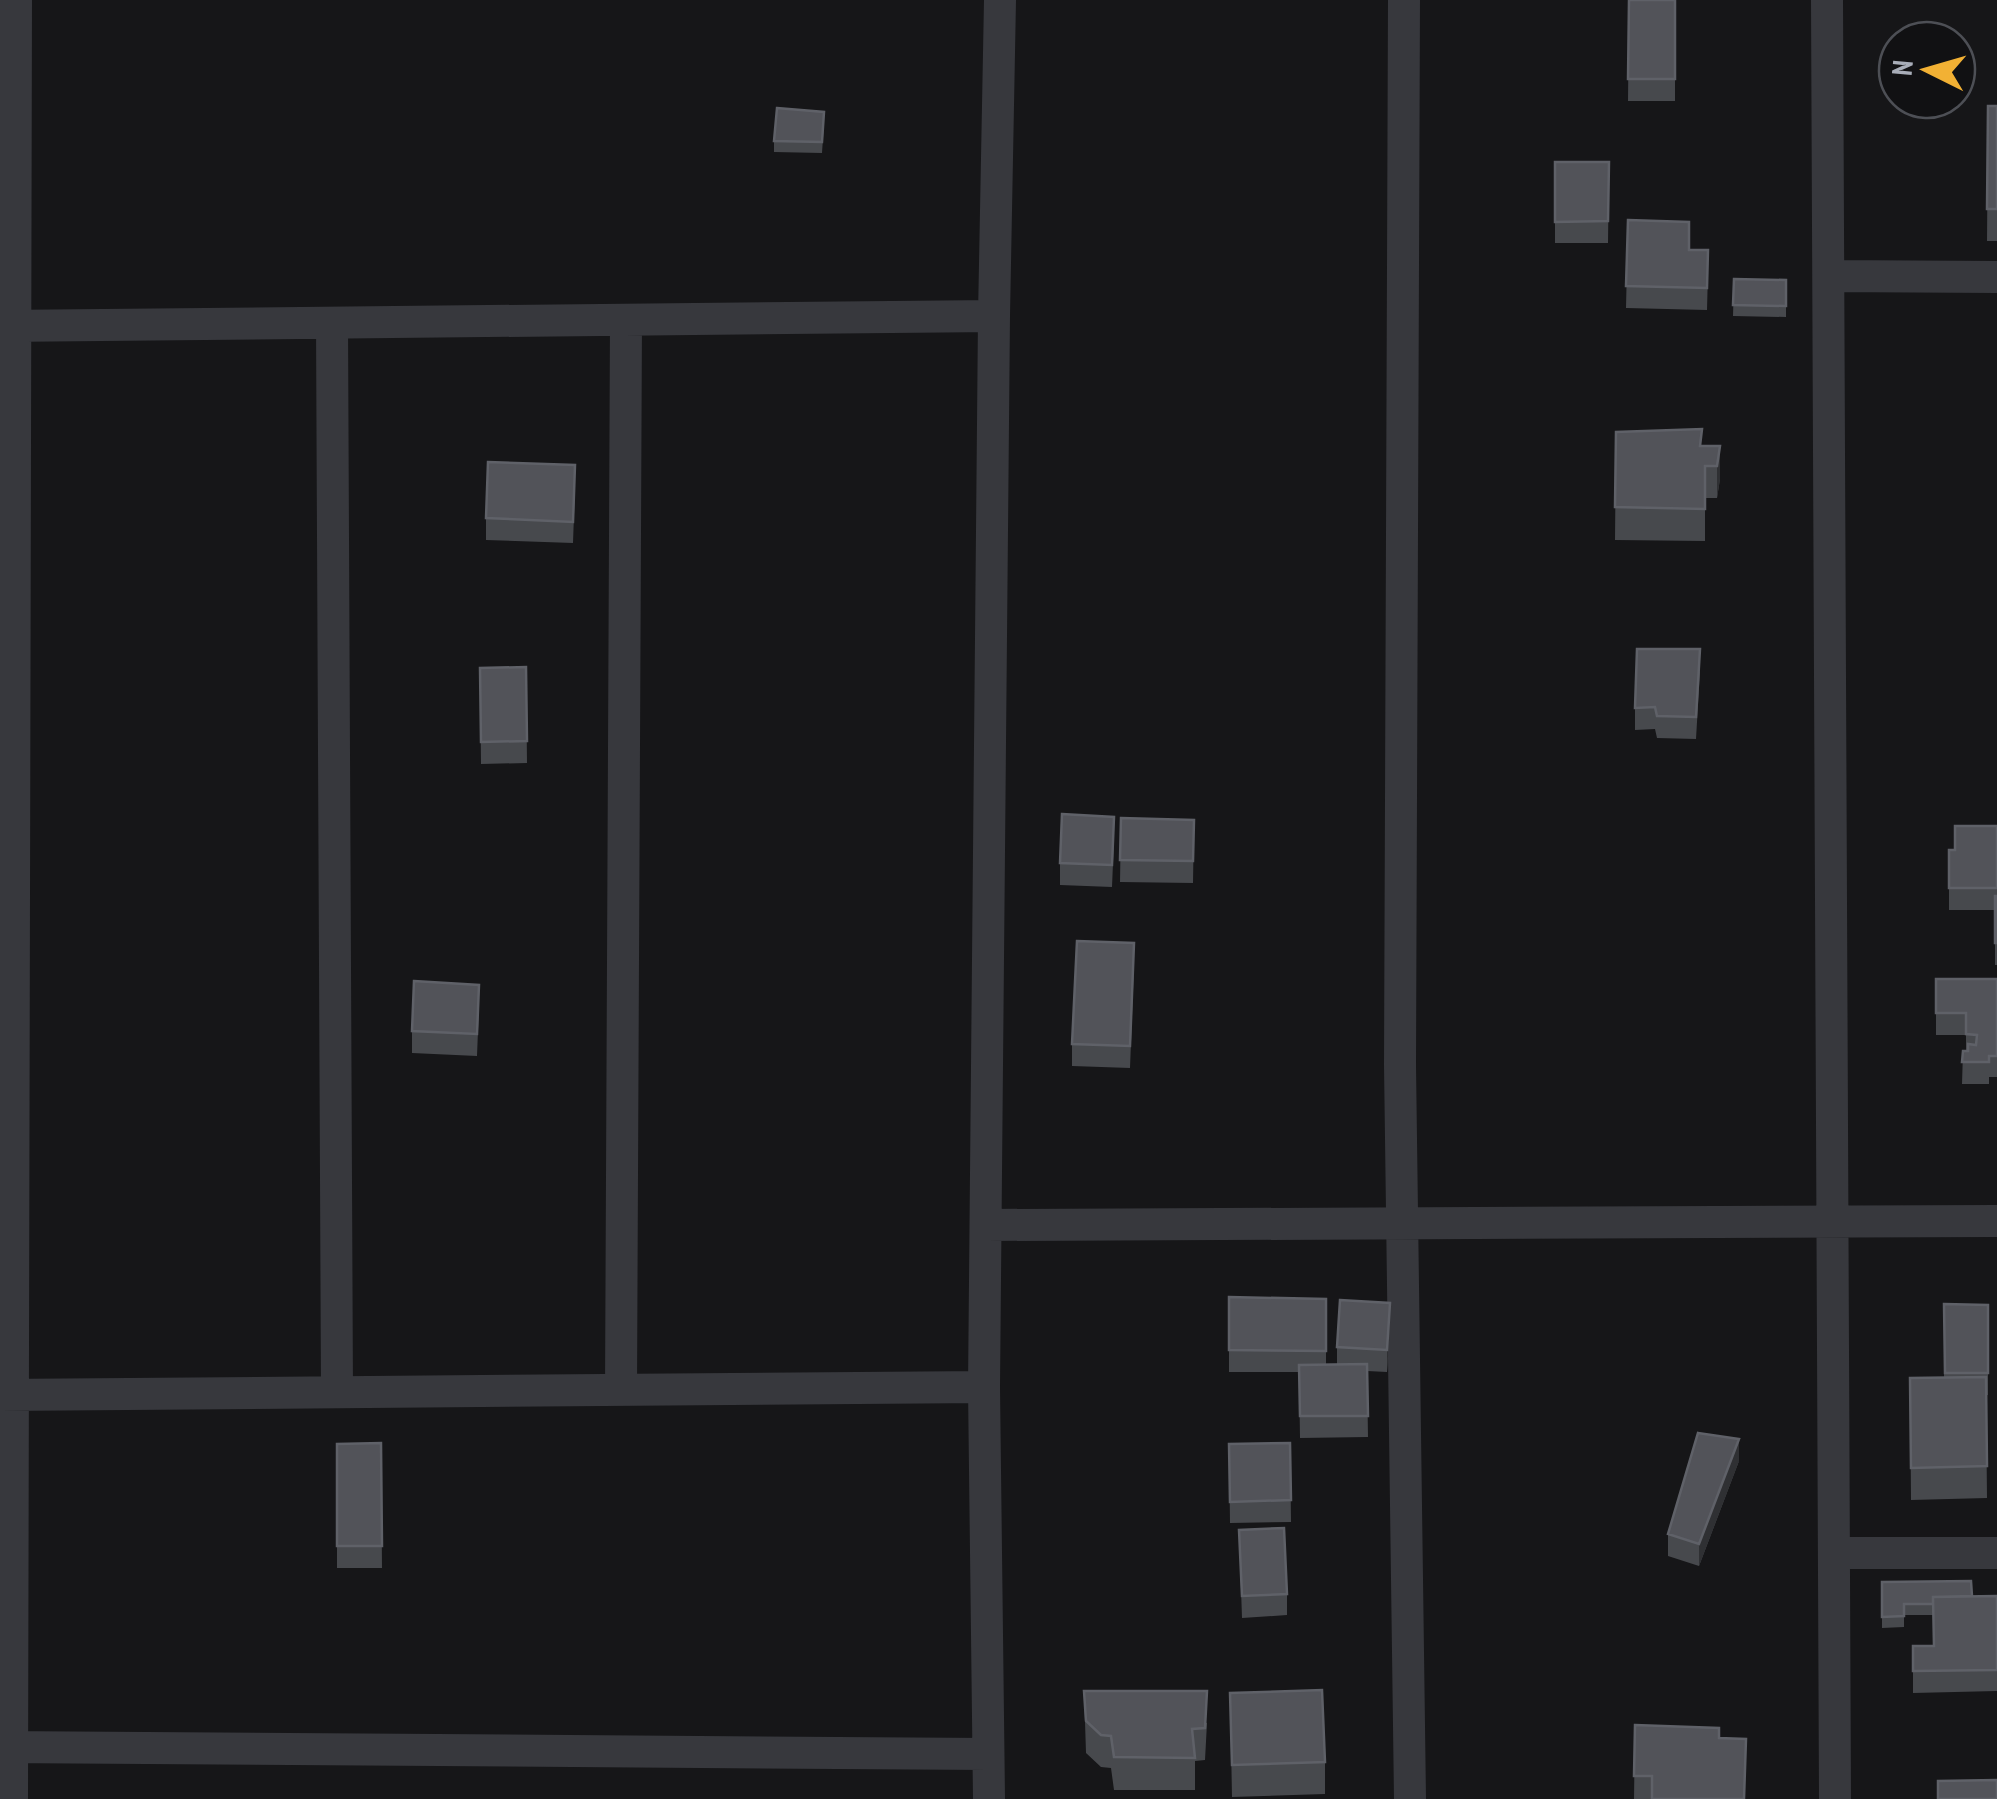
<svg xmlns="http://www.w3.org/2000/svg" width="1997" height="1799" font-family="'PT Sans Narrow',sans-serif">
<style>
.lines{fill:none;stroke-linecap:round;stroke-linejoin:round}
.minor{stroke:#37383d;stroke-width:32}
.wall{fill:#47494d}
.shaded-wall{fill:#2f3033}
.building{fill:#525359;stroke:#5f6168;stroke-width:2.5}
</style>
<rect width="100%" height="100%" fill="#161618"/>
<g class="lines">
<path class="minor" d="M1404,0L1400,1065L1410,1799
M1827,0L1835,1799
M1829,276L1997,277
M332,323L337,1392
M0,326L994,316
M986,1225L1997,1221
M621,1390L626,320
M0,1395L984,1387
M1834,1553H1997
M0,1747L988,1754
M12,1799L16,0
M989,1799L984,1387L994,316L1000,0"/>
</g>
<path class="wall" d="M1629,0H1675V101H1628Z
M1988,106H1997V241H1987Z
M824,123L822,153L774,152V141Z
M1555,162H1609L1608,243H1555Z
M1628,220L1689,250L1708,272L1707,310L1626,308Z
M1734,279L1786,280V317L1733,316Z
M1616,432L1702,446H1720V479L1717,498H1705V541L1615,540Z
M575,487L573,543L486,540V518Z
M526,667L527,763L481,764L480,668Z
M1700,671L1696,739L1657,738L1655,729L1635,730V708Z
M1121,818L1194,820L1193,883L1120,882Z
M1997,826V965H1995V910H1949V850H1955Z
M1114,839L1112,887L1060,885V863Z
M1134,965L1130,1068L1072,1066V1044Z
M1936,979H1997V1077H1989V1084H1962L1963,1051H1966V1035H1936Z
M479,1006L477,1056L412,1053V1031Z
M1229,1297L1326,1299V1364H1337V1347L1390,1325L1387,1372L1367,1371L1368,1437L1300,1438L1299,1372H1229Z
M1944,1304L1988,1305V1395H1986L1987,1498L1911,1500L1910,1378L1944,1377Z
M381,1443L382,1568H337V1444Z
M1290,1443L1291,1522L1230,1523L1229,1444Z
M1739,1461L1699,1566L1668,1556V1534Z
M1239,1530L1287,1594V1615L1242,1618Z
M1882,1582L1972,1596H1997V1691L1913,1693V1646H1934L1933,1615H1904V1627L1882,1628Z
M1084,1691L1207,1723L1205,1760L1195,1761V1790H1114L1111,1768L1101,1767L1086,1753Z
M1230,1693L1325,1762V1794L1232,1797Z
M1635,1725L1719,1738L1745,1799H1634Z"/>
<path class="shaded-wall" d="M1720,446V479L1717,498V466Z
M1390,1303V1325L1387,1372V1350Z
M1739,1439V1461L1699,1566V1544Z"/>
<path class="building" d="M1629,0H1675V79H1628Z
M1988,106H1997V209H1987Z
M777,108L824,112L822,142L774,141Z
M1555,162H1609L1608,221L1555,222Z
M1628,220L1689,222V250H1708L1707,288L1626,286Z
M1734,279L1786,280V306L1733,305Z
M1702,429L1700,446H1720L1717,466H1705V509L1615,507L1616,432Z
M488,462L575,465L573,522L486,518Z
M1637,649H1700L1696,717L1657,716L1655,707L1635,708Z
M526,667L527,741L481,742L480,668Z
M1062,814L1114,817L1112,865L1060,863Z
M1121,818L1194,820L1193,861L1120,860Z
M1955,826H1997V888H1949V850H1955Z
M1995,896H1997V943H1995Z
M1077,941L1134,943L1130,1046L1072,1044Z
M1936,979H1997V1056H1989V1062H1962L1963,1051H1968V1044L1976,1045L1977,1035L1966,1034V1013H1936Z
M414,981L479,985L477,1034L412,1031Z
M1229,1297L1326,1299V1351L1229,1350Z
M1340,1300L1390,1303L1387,1350L1337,1347Z
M1944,1304L1988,1305V1373H1945Z
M1367,1364L1368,1416H1300L1299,1365Z
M1986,1377L1987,1466L1911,1468L1910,1378Z
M1698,1433L1739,1439L1699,1544L1668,1534Z
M381,1443L382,1546H337V1444Z
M1290,1443L1291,1500L1230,1502L1229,1444Z
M1284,1528L1287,1594L1242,1596L1239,1530Z
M1971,1581L1972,1596L1933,1597V1604H1904V1616L1882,1617V1582Z
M1997,1596V1670L1913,1671V1646H1934L1933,1597Z
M1322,1690L1325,1762L1232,1765L1230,1693Z
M1084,1691H1207L1205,1728L1192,1729L1195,1758L1114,1757L1111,1736L1101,1735L1086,1721Z
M1635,1725L1719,1728V1738L1746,1739L1744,1799H1652V1776H1634Z
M1997,1780V1799H1938V1781Z"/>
<g transform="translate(1927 70) rotate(275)"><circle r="48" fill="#111113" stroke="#4d4f55" stroke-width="2.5"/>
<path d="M0-8L18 38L0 25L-18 38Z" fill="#f2b134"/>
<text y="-15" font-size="28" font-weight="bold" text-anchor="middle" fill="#a8adb8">N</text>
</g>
</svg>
